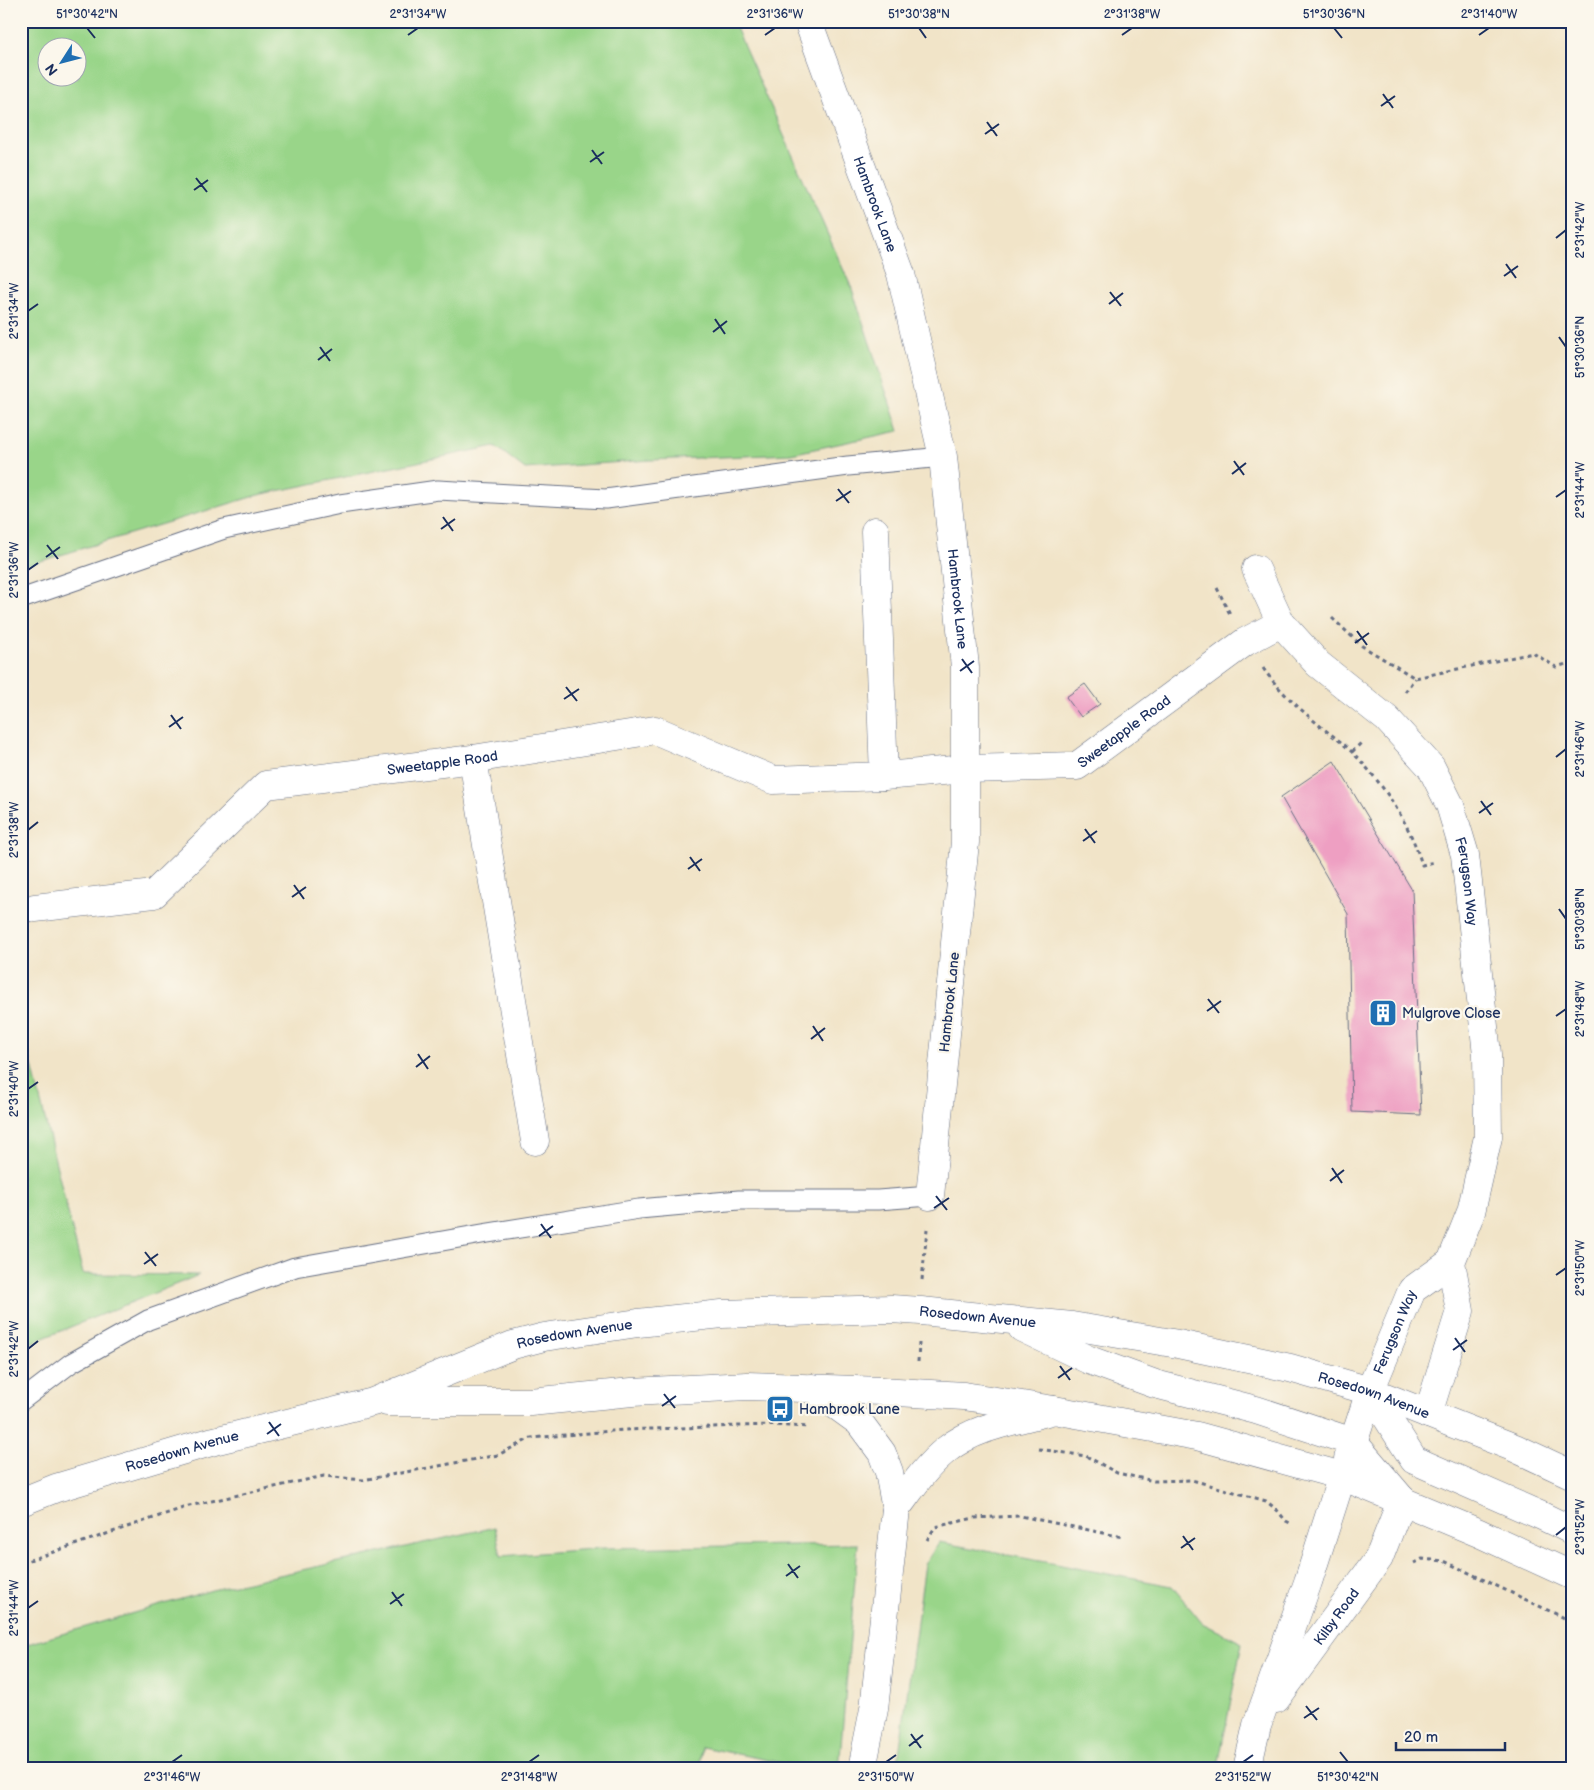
<svg xmlns="http://www.w3.org/2000/svg" width="1594" height="1790" font-family="'Balsamiq Sans',sans-serif">
<style>
.green{fill:#99d589;stroke:#5a8274;fill-rule:evenodd}
.building{fill:#ee9fc2}
.lines{fill:none;stroke-linecap:round;stroke-linejoin:round}
.service-casing{stroke:#666e83;stroke-width:21}
.minor-casing{stroke:#666e83;stroke-width:29}
.tertiary-casing{stroke:#666e83;stroke-width:29}
.path{stroke:#666e83;stroke-width:3;stroke-dasharray:4 4;stroke-linecap:butt}
.service{stroke:#fff;stroke-width:19}
.minor{stroke:#fff;stroke-width:28}
.tertiary{stroke:#fff;stroke-width:28}
.ticks{fill:none;stroke:#1b2f5e;stroke-width:2}
.labels{text-anchor:middle;stroke-width:4.5;stroke-linejoin:round;paint-order:stroke}
.street-label{font-size:14px;fill:#1b2f5e;stroke:#fbf7ec}
.poi-label{font-size:14px;fill:#1b2f5e;stroke:#fbf7ec;text-anchor:start}
.neatline{fill:none;stroke:#1b2f5e;stroke-width:2}
.ticks-label{font-size:12px;text-anchor:middle;fill:#1b2f5e}
</style>
<rect width="100%" height="100%" fill="#fbf7ec"/>
<filter id="ink" filterUnits="userSpaceOnUse"><feTurbulence type="fractalNoise" baseFrequency=".02" numOctaves="2"/><feDisplacementMap in="SourceGraphic" scale="10" xChannelSelector="R" yChannelSelector="G"/><feConvolveMatrix kernelMatrix="1 2 1 2 8 2 1 2 1" color-interpolation-filters="sRGB"/></filter>
<filter id="wash" filterUnits="userSpaceOnUse"><feTurbulence type="fractalNoise" baseFrequency=".0096" numOctaves="4" result="noise"/><feDisplacementMap in="SourceGraphic" scale="20" xChannelSelector="R" yChannelSelector="G"/><feGaussianBlur stdDeviation="1.12" result="paint"/><feColorMatrix in="noise" values="0 0 0 0 0 0 0 0 0 0 0 0 0 0 0 0 0 1.4 0 .05"/><feComposite in="paint" operator="in"/></filter>
<g filter="url(#wash)">
<rect width="100%" height="100%" fill="#f1e4c8"/>
<path class="green" d="M21,21H733L852,289L899,431L791,454L651,460L525,469L495,446L258,495L21,567ZM48,48H78V78H48Z
M21,1021L83,1274L199,1275L21,1347Z
M495,1527L501,1556L604,1548L858,1544L839,1769H813L702,1747L700,1769H21V1646L212,1590Z
M939,1542L1172,1586L1202,1623L1242,1643L1218,1766L1197,1767L1195,1769H897L925,1564Z"/>
<g id="blocks">
<path class="building" d="M1085,684L1100,704L1081,717L1066,697Z
M1334,761L1412,890L1421,1115L1352,1112L1348,914L1281,797Z"/>
</g>
</g>
<g filter="url(#ink)">
<use href="#blocks" fill-opacity="0" stroke="#666e83" stroke-width="1"/>
<g class="lines">
<defs>
<path id="service" d="M21,599L224,529L340,504L438,490L606,499L848,466L943,457
M21,1401L71,1363L148,1320L295,1267L482,1234L639,1209L739,1200H878L930,1196"/>
<g id="minor">
<path id="s1" d="M808,21L901,274L943,457L965,667V842L930,1196"/>
<path d="M875,531L884,776"/>
<path id="s2" d="M1256,569L1281,623L1318,664L1387,719L1431,767L1450,805L1465,855L1487,1054L1488,1137L1471,1212L1451,1262L1460,1311L1428,1414"/>
<path d="M473,759L535,1141"/>
<path id="s3" d="M35,908L154,894L266,785L473,759L655,730L773,780L884,776L966,769L1077,766L1245,642L1281,623"/>
<path d="M812,1388L859,1422L882,1453L889,1472L896,1509L874,1709L862,1769"/>
<path id="s4" d="M1370,1391L1412,1290L1451,1262"/>
<path d="M896,1509C911,1489 926,1466 946,1450C975,1426 1019,1420 1054,1410"/>
<path id="s5" d="M1276,1699L1379,1558L1402,1499"/>
<path d="M1247,1769L1257,1725L1308,1582L1342,1476"/>
</g>
<g id="tertiary">
<path d="M1022,1328L1089,1360L1155,1384L1256,1410L1353,1442L1399,1496"/>
<path d="M1370,1391L1414,1460L1542,1516L1573,1531"/>
<path d="M387,1402H530L632,1392L747,1386L881,1391L964,1396L1054,1410L1197,1436L1342,1476L1479,1533L1573,1576"/>
<path d="M1348,1459L1370,1391"/>
<path id="s6" d="M21,1502L56,1488L214,1441L373,1402L513,1345L544,1337L638,1323L722,1314L891,1309L921,1311L1072,1326L1178,1344L1290,1368L1370,1391L1515,1448L1573,1475"/>
</g>
</defs>
<use href="#service" class="service-casing"/>
<use href="#minor" class="minor-casing"/>
<use href="#tertiary" class="tertiary-casing"/>
<path class="path" d="M1217,588L1230,614
M1332,618L1362,646L1415,678L1533,653L1556,667L1573,662
M1263,668C1278,690 1299,708 1319,725C1330,734 1342,742 1352,752C1382,782 1410,823 1422,865L1434,862
M1405,692L1415,678
M1352,752L1362,742
M922,1280L927,1229
M918,1362L919,1343
M1039,1449L1086,1456L1117,1473L1154,1481L1192,1480L1266,1501L1277,1510L1286,1521L1292,1524
M927,1540L935,1527L974,1518L1020,1516L1123,1537
M21,1563L189,1506L324,1476L363,1480L498,1455L531,1438L623,1430L769,1425L809,1427
M1414,1563L1422,1559L1444,1561L1573,1622"/>
<use href="#service" class="service"/>
<use href="#minor" class="minor"/>
<use href="#tertiary" class="tertiary"/>
</g>
</g>
<path class="ticks" d="M87,28L95,38M919,28L926,38M1334,28L1342,38M408,35L418,28M765,35L775,28M1122,35L1132,28M1479,35L1489,28M1383,94L1393,108M1381,106L1395,96M987,122L997,136M985,134L999,124M592,150L602,164M590,162L604,152M196,178L207,192M194,190L208,180M1556,238L1566,230M1506,264L1516,278M1504,276L1518,266M1110,292L1121,306M1109,304L1123,293M28,311L38,304M715,319L725,334M713,332L727,321M1559,337L1566,347M320,347L330,361M318,360L332,349M1234,461L1244,475M1232,474L1246,463M838,489L849,503M1556,497L1566,490M836,501L851,491M443,517L453,531M441,529L455,519M47,545L58,559M46,557L60,547M28,570L38,563M1357,631L1367,645M1355,643L1369,633M962,659L972,673M960,671L974,661M566,687L577,701M564,699L579,689M171,715L181,729M169,727L183,717M1556,757L1566,749M1481,801L1491,815M1479,813L1493,803M1085,829L1095,843M28,830L38,822M1083,841L1097,831M690,857L700,871M688,869L702,859M294,885L304,899M292,897L306,887M1559,909L1566,919M1208,999L1219,1013M1207,1011L1221,1001M1556,1016L1566,1009M813,1026L823,1041M811,1039L825,1028M418,1054L428,1069M416,1067L430,1056M28,1089L38,1082M1332,1168L1342,1183M1330,1181L1344,1170M936,1196L947,1210M934,1208L949,1198M541,1224L551,1238M539,1236L553,1226M145,1252L156,1266M144,1264L158,1254M1556,1275L1566,1268M1455,1338L1465,1352M28,1349L38,1341M1453,1350L1467,1340M1060,1366L1070,1380M1058,1378L1072,1368M664,1394L675,1408M662,1406L676,1396M269,1422L279,1436M267,1434L281,1424M1556,1535L1566,1527M1183,1536L1193,1550M1181,1548L1195,1538M788,1564L798,1578M786,1576L800,1566M392,1592L402,1606M390,1604L404,1594M28,1608L38,1601M1306,1706L1317,1720M1304,1718L1319,1708M911,1734L921,1748M909,1746L923,1735M1340,1752L1348,1762M172,1762L182,1755M529,1762L539,1755M886,1762L896,1755M1243,1762L1253,1755"/>
<defs>
<symbol id="building-square" viewBox="-11 -11 22 22"><rect x="-9" y="-9" width="18" height="18" rx="4" fill="#1f6fb2" stroke="#fbf7ec"/><path d="M-4-6H4V6H1V3H-1V6H-4ZM-2.5-4.3h1.7v1.8h-1.7ZM.8-4.3h1.7v1.8H.8ZM-2.5-1h1.7V.8h-1.7ZM.8-1h1.7V.8H.8Z" fill="#fff"/></symbol>
<symbol id="bus-square" viewBox="-11 -11 22 22"><rect x="-9" y="-9" width="18" height="18" rx="4" fill="#1f6fb2" stroke="#fbf7ec"/><path d="M-5-6H5V4H4V6H2V4H-2V6H-4V4H-5ZM-3.5-4V0h7V-4ZM-3.5 1.2v1.5H-2V1.2ZM2 1.2v1.5H3.5V1.2Z" fill="#fff"/></symbol>
</defs>
<g fill-rule="evenodd">
<use href="#building-square" x="1367" y="997" width="32" height="32"/>
<use href="#bus-square" x="764" y="1393" width="32" height="32"/>
</g>
<g class="labels">
<g class="street-label">
<text dy="5" stroke="none"><textPath href="#s1" startOffset="195">Hambrook Lane</textPath></text>
<text dy="5" stroke="none"><textPath href="#s1" startOffset="600">Hambrook Lane</textPath></text>
<text dy="5" stroke="none"><textPath href="#s3" startOffset="1160">Sweetapple Road</textPath></text>
<text dy="5" stroke="none"><textPath href="#s3" startOffset="454">Sweetapple Road</textPath></text>
<text dy="5" stroke="none"><textPath href="#s2" startOffset="389">Ferugson Way</textPath></text>
<text transform="translate(949 1002) rotate(-84)" y="5">Hambrook Lane</text>
<text dy="5" stroke="none"><textPath href="#s6" startOffset="985">Rosedown Avenue</textPath></text>
<text dy="5" stroke="none"><textPath href="#s4" startOffset="64">Ferugson Way</textPath></text>
<text dy="5" stroke="none"><textPath href="#s6" startOffset="580">Rosedown Avenue</textPath></text>
<text dy="5" stroke="none"><textPath href="#s6" startOffset="1390">Rosedown Avenue</textPath></text>
<text dy="5" stroke="none"><textPath href="#s6" startOffset="169">Rosedown Avenue</textPath></text>
<text dy="5" stroke="none"><textPath href="#s5" startOffset="102">Kilby Road</textPath></text>
</g>
<g class="poi-label">
<text x="1402" y="1018">Mulgrove Close</text>
<text x="799" y="1414">Hambrook Lane</text>
</g>
</g>
<rect width="1594" height="1790" fill="none" stroke="#fbf7ec" stroke-width="55"/>
<g transform="translate(62 62) rotate(234)"><circle r="24" fill="#fbf7ec" stroke="#a1a7b3"/>
<path d="M0-4L9 19L0 12L-9 19Z" fill="#1f6fb2"/>
<text y="-8" font-size="14" font-weight="bold" text-anchor="middle" fill="#1b2f5e">N</text>
</g>
<path d="M1396 1742v8h109v-8" fill="none" stroke="#1b2f5e" stroke-width="2.5"/>
<text x="1404" y="1742" font-size="15" fill="#1b2f5e" stroke="#fbf7ec" stroke-width="4" paint-order="stroke">20 m</text>
<rect x="28" y="28" width="1538" height="1734" class="neatline"/>
<g class="ticks-label">
<text x="87" y="18">51°30'42"N</text>
<text x="418" y="18">2°31'34"W</text>
<text x="775" y="18">2°31'36"W</text>
<text x="919" y="18">51°30'38"N</text>
<text x="1132" y="18">2°31'38"W</text>
<text x="1334" y="18">51°30'36"N</text>
<text x="1489" y="18">2°31'40"W</text>
<text transform="translate(1580 230) rotate(-90)" y="4">2°31'42"W</text>
<text transform="translate(14 311) rotate(-90)" y="4">2°31'34"W</text>
<text transform="translate(1580 347) rotate(-90)" y="4">51°30'36"N</text>
<text transform="translate(1580 490) rotate(-90)" y="4">2°31'44"W</text>
<text transform="translate(14 570) rotate(-90)" y="4">2°31'36"W</text>
<text transform="translate(1580 749) rotate(-90)" y="4">2°31'46"W</text>
<text transform="translate(14 830) rotate(-90)" y="4">2°31'38"W</text>
<text transform="translate(1580 919) rotate(-90)" y="4">51°30'38"N</text>
<text transform="translate(1580 1009) rotate(-90)" y="4">2°31'48"W</text>
<text transform="translate(14 1089) rotate(-90)" y="4">2°31'40"W</text>
<text transform="translate(1580 1268) rotate(-90)" y="4">2°31'50"W</text>
<text transform="translate(14 1349) rotate(-90)" y="4">2°31'42"W</text>
<text transform="translate(1580 1527) rotate(-90)" y="4">2°31'52"W</text>
<text transform="translate(14 1608) rotate(-90)" y="4">2°31'44"W</text>
<text x="172" y="1781">2°31'46"W</text>
<text x="529" y="1781">2°31'48"W</text>
<text x="886" y="1781">2°31'50"W</text>
<text x="1243" y="1781">2°31'52"W</text>
<text x="1348" y="1781">51°30'42"N</text>
</g>
</svg>
